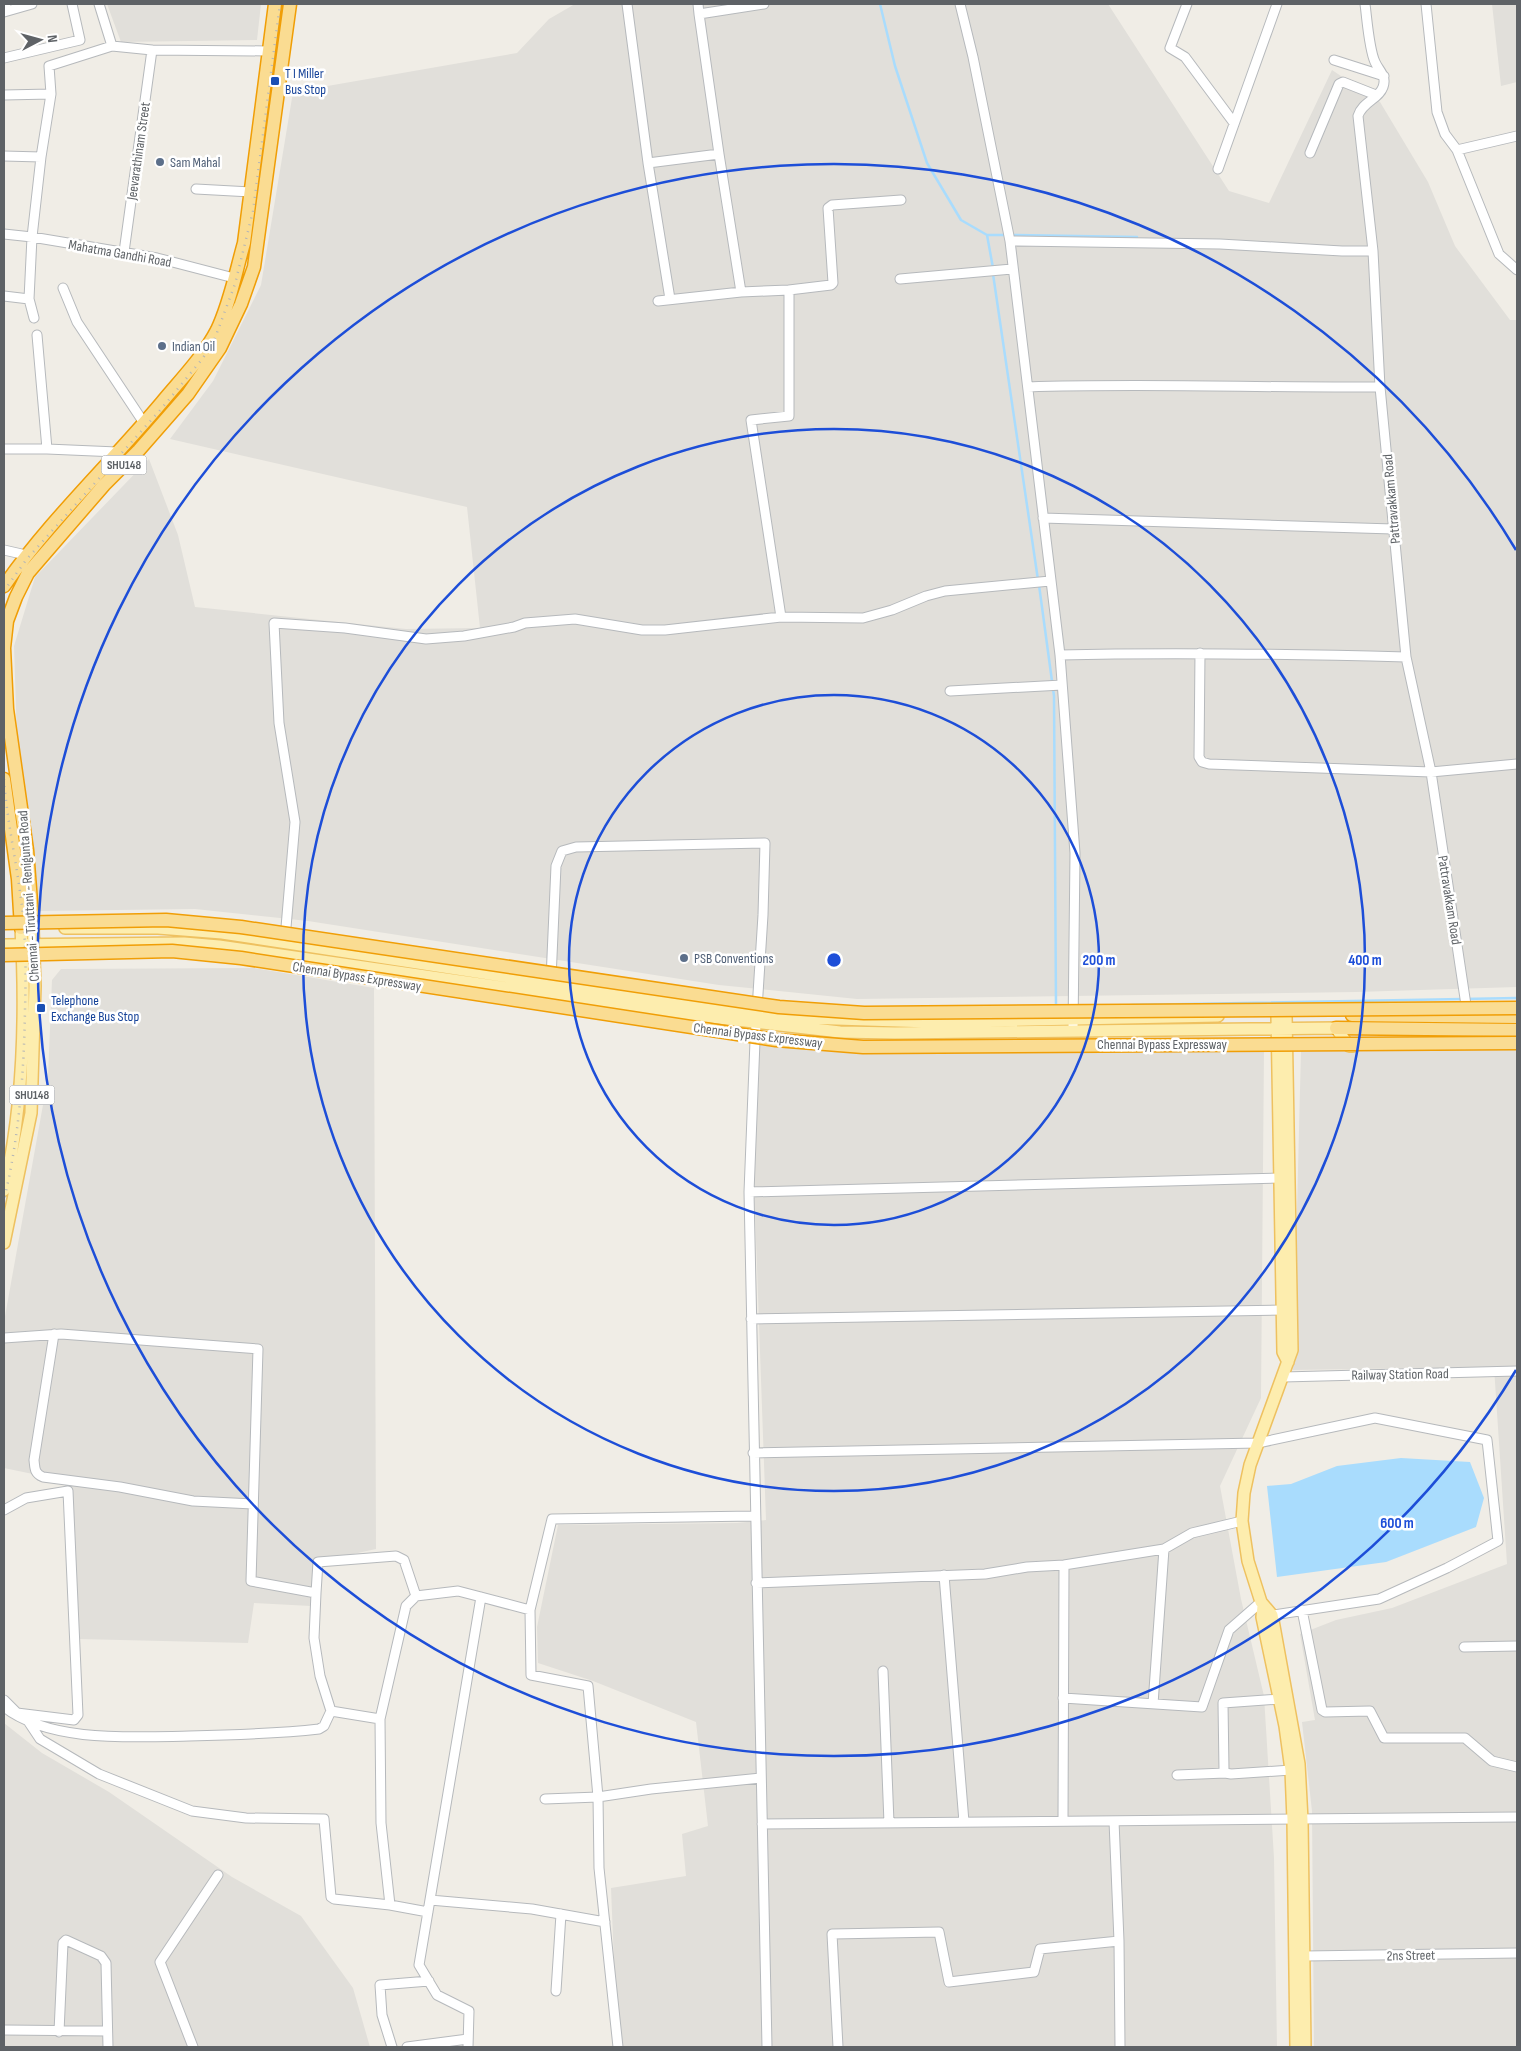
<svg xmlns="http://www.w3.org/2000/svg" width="1521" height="2051" font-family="'Sofia Sans Condensed',sans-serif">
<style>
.industrial{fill:#e1dfda}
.water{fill:#a9dcfd}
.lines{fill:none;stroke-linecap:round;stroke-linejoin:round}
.stream{stroke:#a9dcfd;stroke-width:2.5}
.minor-casing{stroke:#b6b9bc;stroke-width:11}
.major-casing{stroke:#eec160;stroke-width:14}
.highway-casing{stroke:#f09e06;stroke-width:15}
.minor{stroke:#fff;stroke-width:9}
.major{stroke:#fdedae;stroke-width:11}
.highway{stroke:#fadc92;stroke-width:12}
.rail{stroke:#b4b5b6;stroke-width:2.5;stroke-dasharray:1 6;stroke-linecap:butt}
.highway-bridge-casing{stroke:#f09e06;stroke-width:15;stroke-linecap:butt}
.highway-bridge{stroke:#fadc92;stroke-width:12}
.ring{fill:none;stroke:#1d4ed8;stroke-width:2.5}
.transit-dot{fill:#1a4fb4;stroke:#fff;stroke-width:2}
.service-dot{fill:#5c6f8a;stroke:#fff;stroke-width:2}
.labels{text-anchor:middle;stroke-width:5;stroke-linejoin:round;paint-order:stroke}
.shield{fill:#fff;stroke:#8e9194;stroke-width:1}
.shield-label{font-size:12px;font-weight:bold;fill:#5e6266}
.transit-label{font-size:14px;fill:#164399;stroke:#fff;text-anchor:start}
.street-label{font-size:14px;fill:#5e6266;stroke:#fff}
.service-label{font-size:14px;fill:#4e5e75;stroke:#fff;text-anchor:start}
.centre{fill:#1d4ed8;stroke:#fff;stroke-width:2.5}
.ring-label{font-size:15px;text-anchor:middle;font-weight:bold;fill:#1d4ed8;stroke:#fff;stroke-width:5;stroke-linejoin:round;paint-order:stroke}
</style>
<rect width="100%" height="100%" fill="#f0ede6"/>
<path class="industrial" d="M107,4H261L257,40L121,42Z
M575,4H1108L1229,191L1269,203L1332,70L1380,102L1428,182L1455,246L1510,320H1517V987L1356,992L857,999L719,985L308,921L195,909L39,911L17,741L14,646L35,577L149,459L178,535L195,607L406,629L480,628L467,507L170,439L213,381L261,285L293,92L517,53L549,19Z
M1492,4H1517V82L1501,86Z
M254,968L374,988L376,1549L316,1562L311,1606L254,1603L248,1643L78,1639L71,1482L4,1468V1322L48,1077L52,980L61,969Z
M759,1045L888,1054L1264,1050L1261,1398L1220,1486L1241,1599L1264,1696L1274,1858L1277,2047H621L614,1963L611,1888L686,1876L682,1834L708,1826L696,1722L593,1681L538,1663L537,1627L558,1525L737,1523L766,1520L754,1183Z
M1517,1049V2047H1314L1312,1811L1302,1722L1315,1720L1300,1634L1336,1620L1392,1608L1507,1564L1494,1367L1293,1370L1301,1050Z
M4,1723L42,1753L109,1792L232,1877L301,1916L353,1988L370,2047H4Z"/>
<path class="water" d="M1401,1458L1470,1462L1484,1498L1476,1527L1386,1562L1277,1577L1267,1486L1291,1484L1337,1466Z"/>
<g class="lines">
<path class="stream" d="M880,4L895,66L927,163L961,220L987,235H1005
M987,235L993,268
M1011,235L1137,237
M993,274L1038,580
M1039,585L1054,696L1056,1006H1059
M1132,1005L1517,998"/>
<defs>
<path id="minor" d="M4,4H6
M99,4L112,46
M627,4L648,163L719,154L741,292L789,290V416L751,420L781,617
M698,4L699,14
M960,4L973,57L1010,241L1060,655L1075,853L1073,1031
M1187,4L1170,48L1185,57L1234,123
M1365,4C1367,19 1369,49 1375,62C1379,71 1387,76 1383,87C1379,99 1362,102 1358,116L1373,251L1380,387L1406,657L1431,772L1466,1005
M1426,4L1437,112L1445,134L1457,150L1499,254L1517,270
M4,12L32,4
M4,58L80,40L72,4
M1334,60L1384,76
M4,95L51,94
M1457,150L1517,136
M1310,153L1339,84L1343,82L1376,95
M719,154L699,14L764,4
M4,156L41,157
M648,163L670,299
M1218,169L1277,4
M196,189L251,192
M4,234L32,237L157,258L234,278
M1010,241L1220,244L1342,251H1373
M124,252L152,50
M900,279L1012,269
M63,288L77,322L144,423
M789,290L831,285L833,283L828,208L832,205L901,200
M4,296L29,299
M658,301L741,292
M34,318L29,299L32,237L41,157L51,94L49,66L112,46L152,50L269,51
M37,335L47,449
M1028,387C1145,383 1263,388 1380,387
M4,449H47L117,452
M1043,518L1393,529
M4,550L26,555
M1200,653L1199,757L1202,762L1209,764L1431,772L1517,764
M1060,655C1175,652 1290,654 1406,657
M950,691L1062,685
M285,939L295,822L279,723L274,623L345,628L426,639L464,636L514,627L525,623L575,619L642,630H665L781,617L863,618L892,610L926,596L945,591L1050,581
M551,979L556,866L562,851L576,847L765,843L763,915L755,1041L749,1192L767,2047
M749,1192L1281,1178
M751,1319L1283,1310
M54,1334L34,1460C35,1468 34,1473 43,1477L120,1487L193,1501L253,1504
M4,1338L61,1334L258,1349L251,1581L316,1593L318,1562L396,1556L404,1560L416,1596
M1283,1377L1517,1371
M753,1453L1258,1443L1375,1418L1487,1440L1498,1541L1447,1568L1379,1599L1267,1616
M4,1510L26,1498L68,1491L78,1715L74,1720L17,1713L4,1700
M944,1575L964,1822
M756,1583L985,1574L1027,1567L1064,1565L1164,1549L1192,1533L1242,1521
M316,1593L314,1638L320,1676L331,1711
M1302,1610L1322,1710L1325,1712L1370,1711L1384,1738H1465L1492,1761L1517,1767
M1464,1647L1517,1646
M883,1671L889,1823
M1063,1698L1202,1707L1229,1630L1261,1602
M1280,1699L1223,1703L1224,1770L1225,1773L1231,1774L1291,1770
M1153,1704L1164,1549
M4,1707C50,1743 133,1737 189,1736C233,1735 275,1734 319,1729L324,1726L331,1711L380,1719
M28,1721L40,1739L99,1774L192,1811L246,1818L324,1819L331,1897L334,1899L390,1905
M1177,1775L1225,1773
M545,1799L598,1797L651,1789L761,1778
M1063,1821L1064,1565
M1114,1821L1119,1941L1120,2047
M762,1824L1517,1817
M430,1900L532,1909L605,1922
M428,1912L390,1905L381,1823L380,1719L406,1606L416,1596L458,1591L481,1597
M1305,1956L1517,1953
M556,1991L561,1914
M4,2030L107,2031
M59,2032L63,1943L66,1940L101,1956L106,1963L108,2047
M193,2047L160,1962L218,1875
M392,2047L382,2015L380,1985L429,1981
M407,2047L468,2039
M468,2047L469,2011L437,1995L419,1965L481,1597L530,1610
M618,2047L599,1868L598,1797L588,1686L531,1675L530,1610L552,1519L754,1516
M838,2047L832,1934L939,1932L949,1982L1034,1972L1040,1949L1119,1941"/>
<path id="major" d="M65,928H158L222,933L645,998L730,1011L805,1018L930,1022L1218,1016
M4,945L184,943L219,946L693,1015L840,1032L895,1033L1336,1028L1349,1046H1353
M1286,1015L1292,1350L1250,1465L1244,1493L1242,1521L1248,1561L1261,1602L1272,1615L1299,1764L1302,1820L1305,2047
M1277,1016L1283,1352L1288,1362
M4,1190C24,1105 26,1016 21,928
M4,1243L31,1113L35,986L33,928
M1263,1606L1262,1617L1285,1726L1291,1770L1293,1820L1296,2047"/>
<path id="highway" d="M4,586C50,520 110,464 162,402C181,379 203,357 217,330C230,303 236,271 244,243L275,4
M4,779L18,879L21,928
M33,928L27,850L7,709L4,648L7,621L16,597L28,573L104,485L139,450L188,394L220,348L241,304L254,267L290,4
M1352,1015L1517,1017
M1336,1028L1517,1030"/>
</defs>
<use href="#minor" class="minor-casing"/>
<use href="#major" class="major-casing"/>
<use href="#highway" class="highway-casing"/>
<use href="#minor" class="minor"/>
<use href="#major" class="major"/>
<use href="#highway" class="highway"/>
<path class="rail" d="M4,591L26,560L162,408L203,358L215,338L235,284L253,211L280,4
M4,779C7,822 17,864 22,907C26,941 26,975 25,1009C24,1074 19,1137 4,1200"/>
<defs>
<path id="highway-bridge" d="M4,923L166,920L241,927L779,1007L864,1013L1517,1008
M4,955L172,951L241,958L776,1040L863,1047L1517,1043"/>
</defs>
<use href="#highway-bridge" class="highway-bridge-casing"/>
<use href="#highway-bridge" class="highway-bridge"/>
</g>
<g class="ring">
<circle cx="834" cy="960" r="265"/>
<circle cx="834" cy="960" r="531"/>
<path d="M1516 1370A796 796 0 1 1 1516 550"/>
</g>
<g class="transit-dot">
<rect x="270" y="76" width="10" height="10" rx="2.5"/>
<rect x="36" y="1003" width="10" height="10" rx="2.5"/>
</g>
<g class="service-dot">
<circle cx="160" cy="162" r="5"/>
<circle cx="162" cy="346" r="5"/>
<circle cx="684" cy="958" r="5"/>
</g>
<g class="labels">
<g class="shield">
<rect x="101.5" y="455.5" width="45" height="19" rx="4"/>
<rect x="9.5" y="1085.5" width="45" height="19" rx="4"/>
</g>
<g class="shield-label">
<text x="124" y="469">SHU148</text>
<text x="32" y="1099">SHU148</text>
</g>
<g class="transit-label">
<text x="285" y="78">T I Miller<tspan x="285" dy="16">Bus Stop</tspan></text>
<text x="51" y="1005">Telephone<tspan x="51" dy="16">Exchange Bus Stop</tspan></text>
</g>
<g class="street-label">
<text transform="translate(138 151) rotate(-82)" y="5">Jeevarathinam Street</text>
<text transform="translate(120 253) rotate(10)" y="5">Mahatma Gandhi Road</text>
<text transform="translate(1391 499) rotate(-95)" y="5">Pattravakkam Road</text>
<text transform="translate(28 896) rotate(-94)" y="5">Chennai - Tiruttani - Renigunta Road</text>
<text transform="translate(1450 900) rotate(81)" y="5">Pattravakkam Road</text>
<text transform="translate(357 976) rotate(9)" y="5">Chennai Bypass Expressway</text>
<text transform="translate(758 1035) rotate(7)" y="5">Chennai Bypass Expressway</text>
<text x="1162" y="1049">Chennai Bypass Expressway</text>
<text transform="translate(1400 1374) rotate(-1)" y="5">Railway Station Road</text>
<text transform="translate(1411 1955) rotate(-1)" y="5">2ns Street</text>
</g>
<g class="service-label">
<text x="170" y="167">Sam Mahal</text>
<text x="172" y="351">Indian Oil</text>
<text x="694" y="963">PSB Conventions</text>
</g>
</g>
<circle cx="834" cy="960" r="8" class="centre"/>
<g class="ring-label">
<text x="1099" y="965">200 m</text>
<text x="1365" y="965">400 m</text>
<text x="1397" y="1528">600 m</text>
</g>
<rect width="1521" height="2051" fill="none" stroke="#5e6266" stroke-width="10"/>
<g transform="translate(40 40) rotate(84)" stroke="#ffffff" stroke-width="4" paint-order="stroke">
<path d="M0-4L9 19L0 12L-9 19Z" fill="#5e6266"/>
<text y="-8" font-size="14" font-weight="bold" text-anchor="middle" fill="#5e6266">N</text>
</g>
</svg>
